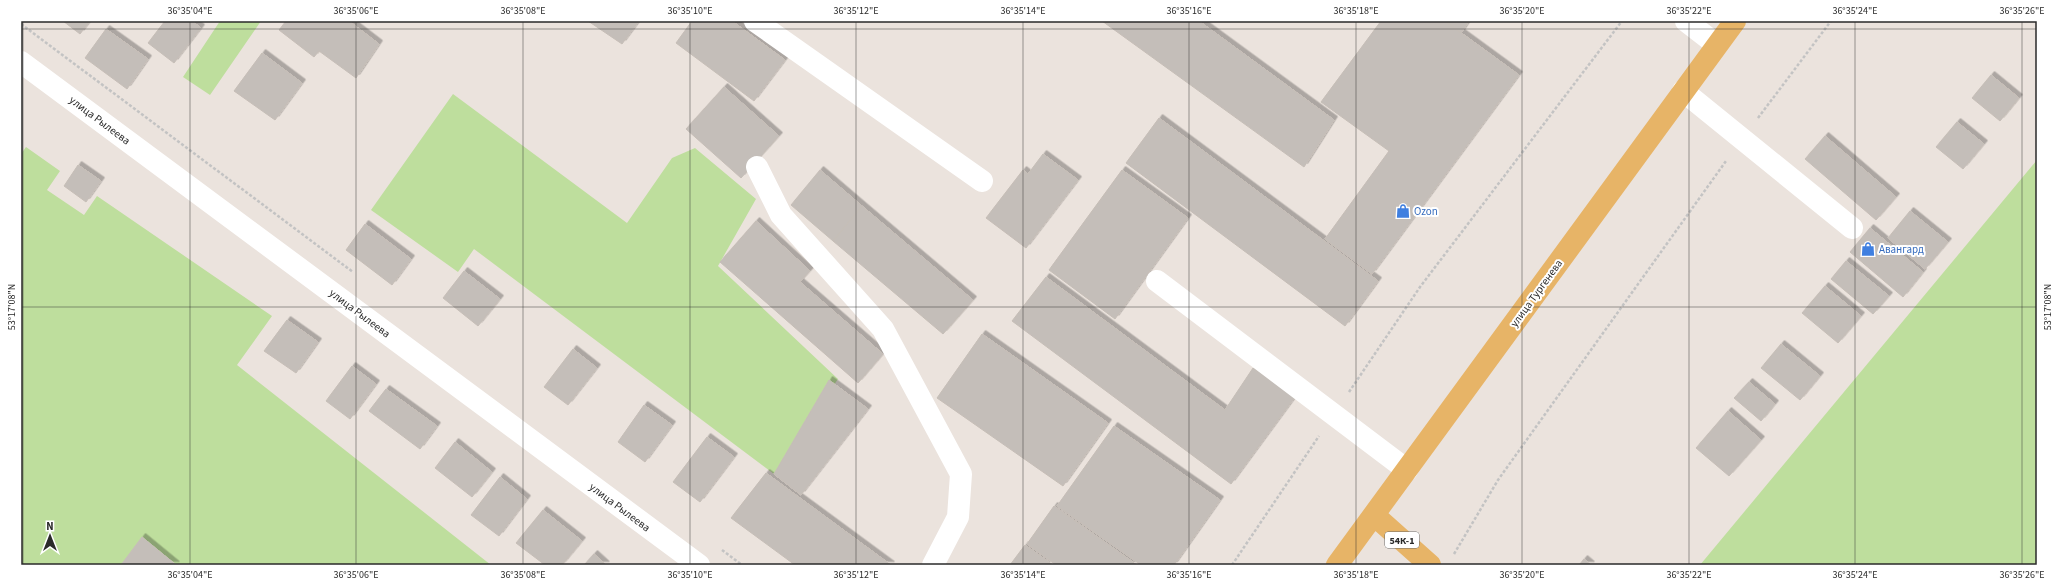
<svg xmlns="http://www.w3.org/2000/svg" width="2058" height="586" font-family="'Source Sans 3',sans-serif">
<style>
.green{fill:#bede9d}
.building{fill:#c4beb9;stroke:#c6beb7;filter:url(#shadow)}
.lines{fill:none;stroke-linecap:round;stroke-linejoin:round}
.path{stroke:#c3c3c3;stroke-width:2.5;stroke-dasharray:3 2;stroke-linecap:butt}
.minor{stroke:#fff;stroke-width:22}
.major{stroke:#e7b467;stroke-width:22}
.ticks{fill:none;stroke:#2a2a2a;stroke-width:1;stroke-opacity:0.45}
.labels{text-anchor:middle;stroke-width:4;stroke-linejoin:round;paint-order:stroke}
.shield{fill:#fff;stroke:#6a6a6a;stroke-width:1}
.shield-label{font-size:10px;font-weight:bold;fill:#2a2a2a}
.street-label{font-size:11px;fill:#2a2a2a;stroke:#fff}
.shop-label{font-size:11px;fill:#366cbe;stroke:#fff;text-anchor:start}
.neatline{fill:none;stroke:#2a2a2a;stroke-width:1.5}
.ticks-label{font-size:10px;text-anchor:middle;fill:#2a2a2a}
</style>
<defs>
<filter id="shadow"><feDropShadow dx="3.5" dy="-3.5" stdDeviation="0" flood-color="#0004"/></filter>
</defs>
<rect width="100%" height="100%" fill="#ebe3dd"/>
<path class="green" d="M220,21H261L210,95L183,77Z
M453,94L627,223L672,158L695,148L756,199L718,266L838,379L774,474L474,249L458,272L371,210Z
M26,147L60,171L47,190L84,215L97,196L272,316L237,365L491,565H177L142,537L121,565H21V154Z
M2037,160V565H1700Z"/>
<path class="building" d="M63,21H90L80,34Z
M165,21H192L201,28L174,63L148,43Z
M286,21H349L379,44L356,78L319,51L314,57L279,30Z
M588,21H639L622,44Z
M692,21H732L785,60L754,101L676,43Z
M1102,21H1199L1334,120L1304,167Z
M1381,21H1445L1519,75L1372,274L1325,239L1389,151L1321,102Z
M1445,21H1469L1461,33Z
M106,29L148,59L127,89L85,58Z
M262,53L302,83L275,120L234,91Z
M1991,75L2019,98L2000,121L1972,98Z
M724,87L779,136L741,178L686,129Z
M1159,118L1378,281L1345,326L1126,163Z
M1957,122L1984,144L1963,169L1936,147Z
M1825,136L1896,197L1876,220L1805,159Z
M1043,154L1078,180L1026,248L986,218L1023,170L1028,174Z
M78,165L101,181L86,202L64,186Z
M820,170L862,206L833,241L791,205Z
M1122,170L1188,218L1115,319L1049,270Z
M862,206L973,300L943,334L833,241Z
M1910,211L1948,242L1925,269L1888,238Z
M756,221L810,271L800,282L883,354L858,383L720,262Z
M365,224L411,259L392,285L346,250Z
M1870,228L1923,272L1903,297L1850,252Z
M1846,261L1889,296L1873,314L1831,279Z
M464,271L500,299L478,326L443,298Z
M1046,277L1225,410L1253,368L1295,397L1231,484L1012,321Z
M1825,286L1861,316L1838,343L1802,313Z
M287,320L318,342L296,373L264,351Z
M982,334L1108,423L1063,486L937,398Z
M1781,344L1820,376L1800,400L1761,368Z
M573,349L597,368L568,405L544,387Z
M352,366L376,384L350,419L326,401Z
M829,380L868,409L801,495L774,474Z
M1749,382L1775,404L1761,421L1734,398Z
M386,389L437,426L420,449L369,411Z
M644,405L672,425L645,462L618,442Z
M1728,411L1761,440L1729,476L1696,448Z
M1114,426L1220,500L1174,565H1141L1057,506Z
M707,437L734,457L700,502L673,482Z
M455,442L492,472L472,497L435,468Z
M766,473L891,565H795L731,518Z
M500,477L527,499L499,536L471,515Z
M1054,506L1137,565H1056L1027,544Z
M543,510L582,541L562,565H545L516,543Z
M142,537L176,565H121Z
M1025,545L1053,565H1010Z
M594,554L606,565H584Z
M1584,559L1591,565H1579Z"/>
<g class="lines">
<path class="path" d="M21,24L353,272
M1758,118L1831,21
M1349,392L1420,287L1622,21
M722,550L742,565
M1454,554L1498,480L1726,161
M1232,565L1319,436"/>
<path class="minor" d="M755,21L982,181
M1686,21L1717,45
M21,62L699,565
M1683,91L1852,228
M757,167L781,215L883,329L961,474L958,517L933,565
M1157,281L1407,470"/>
<path class="major" d="M1374,515L1430,565
M1337,565L1735,21"/>
</g>
<path class="ticks" d="M23,21V565M190,21V565M356,21V565M523,21V565M690,21V565M856,21V565M1023,21V565M1189,21V565M1356,21V565M1522,21V565M1689,21V565M1855,21V565M2022,21V565M21,29H2037M21,307H2037"/>
<defs>
<symbol id="shop-bare" viewBox="-9 -9 18 18"><path d="M-5-2.5h2.3a2.7 3.5 0 0 1 5.4 0H5L5.5 6h-11ZM-1.5-2.5h3a1.5 2.3 0 0 0-3 0Z" fill="#3f7fe0" stroke="#fff" stroke-width="2.5" paint-order="stroke"/></symbol>
</defs>
<g fill-rule="evenodd">
<use href="#shop-bare" x="1393" y="201" width="20" height="20"/>
<use href="#shop-bare" x="1858" y="239" width="20" height="20"/>
</g>
<g class="labels">
<rect class="shield" x="1385" y="532" width="34" height="16" rx="3"/>
<g class="shield-label">
<text x="1402" y="544">54К-1</text>
</g>
<g class="street-label">
<text transform="translate(100 120) rotate(37)" y="4">улица Рылеева</text>
<text transform="translate(1536 293) rotate(-54)" y="4">улица Тургенева</text>
<text transform="translate(360 313) rotate(37)" y="4">улица Рылеева</text>
<text transform="translate(620 507) rotate(37)" y="4">улица Рылеева</text>
</g>
<g class="shop-label">
<text x="1414" y="215">Ozon</text>
<text x="1879" y="253">Авангард</text>
</g>
</g>
<rect width="2058" height="586" fill="none" stroke="#ffffff" stroke-width="44"/>
<g transform="translate(50 536)" stroke="#ffffff" stroke-width="3" paint-order="stroke">
<path d="M0-3L7 15L0 10L-7 15Z" fill="#2a2a2a"/>
<text y="-6" font-size="11" font-weight="bold" text-anchor="middle" fill="#2a2a2a">N</text>
</g>
<rect x="22" y="22" width="2014" height="542" class="neatline"/>
<g class="ticks-label">
<text x="190" y="14">36°35'04"E</text>
<text x="356" y="14">36°35'06"E</text>
<text x="523" y="14">36°35'08"E</text>
<text x="690" y="14">36°35'10"E</text>
<text x="856" y="14">36°35'12"E</text>
<text x="1023" y="14">36°35'14"E</text>
<text x="1189" y="14">36°35'16"E</text>
<text x="1356" y="14">36°35'18"E</text>
<text x="1522" y="14">36°35'20"E</text>
<text x="1689" y="14">36°35'22"E</text>
<text x="1855" y="14">36°35'24"E</text>
<text x="2022" y="14">36°35'26"E</text>
<text transform="translate(11 307) rotate(-90)" y="4">53°17'08"N</text>
<text transform="translate(2047 307) rotate(-90)" y="4">53°17'08"N</text>
<text x="190" y="578">36°35'04"E</text>
<text x="356" y="578">36°35'06"E</text>
<text x="523" y="578">36°35'08"E</text>
<text x="690" y="578">36°35'10"E</text>
<text x="856" y="578">36°35'12"E</text>
<text x="1023" y="578">36°35'14"E</text>
<text x="1189" y="578">36°35'16"E</text>
<text x="1356" y="578">36°35'18"E</text>
<text x="1522" y="578">36°35'20"E</text>
<text x="1689" y="578">36°35'22"E</text>
<text x="1855" y="578">36°35'24"E</text>
<text x="2022" y="578">36°35'26"E</text>
</g>
</svg>
